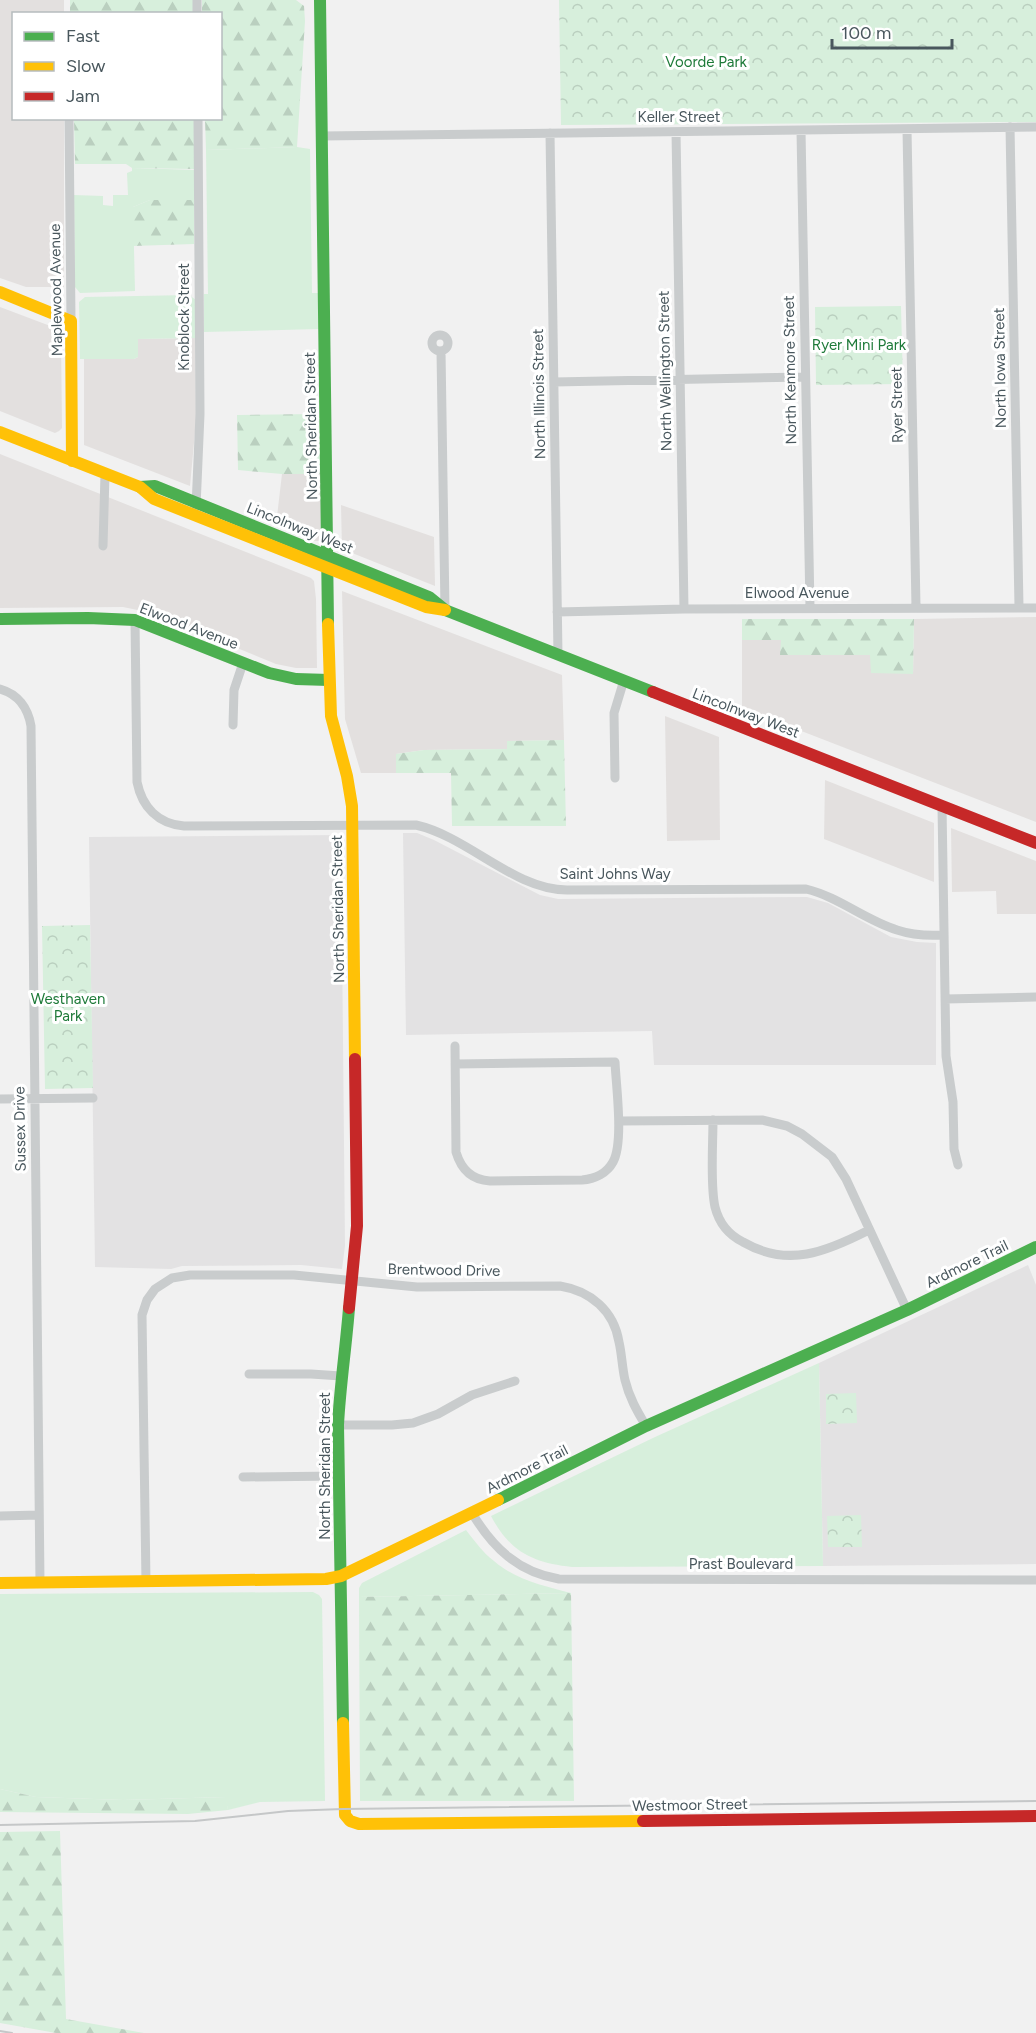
<svg xmlns="http://www.w3.org/2000/svg" width="1036" height="2033" font-family="Figtree,sans-serif">
<style>
.commercial{fill:#e3e0df}
.education{fill:#e3e2e3}
.green{fill:#d7efdc}
.forest{fill:url(#forest-firs)}
.park{fill:url(#park-crowns)}
.lines{fill:none;stroke-linecap:round;stroke-linejoin:round}
.street{stroke:#c9cccd;stroke-width:9}
.fast{stroke:#4caf50;stroke-width:12}
.slow{stroke:#ffc107;stroke-width:12}
.jam{stroke:#c62828;stroke-width:12}
.rail{stroke:#c5c7c8;stroke-width:2}
.labels{text-anchor:middle;stroke-width:6;stroke-linejoin:round;paint-order:stroke}
.park-label{font-size:15px;fill:#1e7a39;stroke:#fff}
.street-label{font-size:15px;fill:#49575d;stroke:#fff}
</style>
<defs>
<pattern id="forest-firs" width="22" height="20" patternUnits="userSpaceOnUse" patternTransform="scale(1.5)"><rect width="22" height="20" fill="#d7efdc"/><path d="M5 1l3.5 6h-7zM16 11l3.5 6h-7z" fill="#bacfbf"/></pattern>
<pattern id="park-crowns" width="20" height="18" patternUnits="userSpaceOnUse" patternTransform="scale(1.5)"><rect width="20" height="18" fill="#d7efdc"/><path d="M2 6a3 3 0 1 1 6 0M12 15a3 3 0 1 1 6 0" fill="none" stroke="#bacfbf"/></pattern>
</defs>
<rect width="100%" height="100%" fill="#f1f1f1"/>
<path class="commercial" d="M0,0H64V13L14,14V118L64,119V287H26L0,278Z
M0,307L53,327L59,332L61,340L62,428L59,431L55,433L0,411Z
M195,338L196,421L190,486L84,445V359H134L138,357V339Z
M0,454L311,578L314,581L316,599L317,668H296L276,664L152,613L123,607L0,608Z
M282,474H321L322,536L319,541H313L276,525Z
M341,505L434,537L435,586L342,549Z
M342,591L562,675L564,740L507,741V749L424,750L396,754V773H361L345,719Z
M1036,617V822L742,708V640H781V655H871L913,674L914,619Z
M665,716L719,737L720,840L667,841Z
M825,780L934,823V882L824,839Z
M951,828L1036,861V914H997L996,891L952,892Z"/>
<path class="education" d="M403,833H417L434,840L540,895L558,899L807,897L828,903L891,937L917,942L936,943V1065H654L652,1031L406,1035Z
M341,835L345,1246L342,1269L301,1265L182,1266L171,1269L95,1267L89,837Z
M1028,1265L1036,1285V1564L823,1566L819,1363Z"/>
<path class="green" d="M297,147L310,149L312,293H318L319,329L204,332V294H208L206,150Z
M132,168L196,170V200H150L133,207L135,291L80,293L75,287L74,195L103,196V205L113,206V195H128L127,173L132,171Z
M189,295L196,300V338L138,339V357L134,359H80L79,302L85,297Z
M819,1363L823,1566L572,1567C533,1563 510,1552 491,1516L655,1437Z
M466,1530C474,1540 483,1553 494,1561C516,1580 544,1586 571,1593L359,1597V1588L362,1583Z
M313,1592L319,1595L322,1599L325,1801L260,1802L228,1810L225,1797L123,1800L36,1797L0,1789V1594Z"/>
<path class="forest" d="M70,0H193V13H70Z
M202,0H296L304,6L305,21L297,147L206,150L205,119L220,118V14L202,13Z
M74,119H194L195,169L132,168L126,164H75Z
M150,200H194V244L133,246V207Z
M318,414L321,474H282L238,470L237,415Z
M742,619H914L913,674L871,673L870,655H780L781,640H742Z
M564,740L566,826H452L451,773H396V754L424,750L507,749V741Z
M571,1593L574,1801H360L359,1597Z
M0,1789L36,1797L123,1800L226,1797L228,1810L188,1814L0,1812Z
M60,1831L66,2019L144,2033H56L0,2023V1832Z"/>
<path class="park" d="M559,0H1036V122L561,125Z
M901,306L903,384L816,385L815,307Z
M90,925L93,1088L45,1089L42,926Z
M856,1393L857,1423L826,1424V1394Z
M861,1515L862,1547H828L827,1516Z"/>
<g class="lines">
<path class="street" d="M197,0V14
M69,118L71,321
M1010,127L1019,607
M907,130L916,607
M801,131L810,608
M676,132L684,609
M550,133L558,655
M322,136L1036,127
M432 343a8 8 0 1 1 16 0a8 8 0 1 1-16 0Z
M441,351L445,610
M554,382L805,377
M196,507L200,414L198,118
M103,546L105,474
M557,612L684,609L1036,608
M135,620L137,782C142,807 158,824 184,826L416,825C469,837 514,890 567,890L806,889C839,897 865,920 897,930C912,935 928,936 944,935
M0,689C18,694 28,708 31,726L40,1583
M233,725L234,690L243,663
M615,778L614,713L624,680
M942,806L946,1056L953,1102L954,1149L958,1165
M945,999L1036,997
M455,1046L456,1152C461,1169 472,1180 490,1181L582,1180C595,1179 607,1173 613,1162C624,1142 616,1086 615,1062L456,1064
M0,1099L93,1098
M713,1120C713,1144 710,1185 715,1207C719,1223 729,1235 743,1242C788,1268 826,1252 869,1230
M619,1121L762,1120L787,1126L802,1134L832,1157L846,1179L907,1310
M249,1374H311L341,1376
M338,1425H392L413,1423L438,1414L472,1395L515,1381
M243,1477L338,1476
M472,1513C493,1548 518,1572 559,1579L1036,1580
M0,1516L39,1515
M146,1582L142,1315L147,1300L155,1289L172,1278L190,1275H294L417,1287L560,1286C591,1291 614,1311 619,1342C622,1355 622,1367 625,1380C629,1397 637,1411 646,1426"/>
<path class="fast" d="M320,0L328,624
M140,487L155,486L429,597L445,610L653,692
M0,619L88,618L135,620L269,673L296,679L329,680
M498,1500L646,1426L907,1310L1036,1247
M343,1723L338,1425C340,1386 346,1347 349,1308"/>
<path class="slow" d="M0,292L71,321L72,461
M0,432L140,487L154,499L426,607L445,610
M328,624L331,716L347,776L352,806L355,1059
M0,1583L326,1579L341,1576L498,1500
M343,1723L345,1815L350,1821L359,1824L643,1821"/>
<path class="jam" d="M653,692L1036,843
M349,1308L357,1226L355,1059
M643,1821L1036,1816"/>
<path class="rail" d="M0,1825L195,1821L288,1811L343,1809L1036,1801
M0,2031L12,2033"/>
</g>
<g class="labels">
<g class="park-label">
<text x="706" y="67">Voorde Park</text>
<text x="859" y="350">Ryer Mini Park</text>
<text x="68" y="1004">Westhaven<tspan x="68" dy="17">Park</tspan></text>
</g>
<g class="street-label">
<text x="679" y="122">Keller Street</text>
<text transform="translate(56 290) rotate(-91)" y="5">Maplewood Avenue</text>
<text transform="translate(184 317) rotate(-90)" y="5">Knoblock Street</text>
<text transform="translate(1000 368) rotate(-91)" y="5">North Iowa Street</text>
<text transform="translate(790 370) rotate(-91)" y="5">North Kenmore Street</text>
<text transform="translate(665 371) rotate(-91)" y="5">North Wellington Street</text>
<text transform="translate(539 394) rotate(-91)" y="5">North Illinois Street</text>
<text transform="translate(897 405) rotate(-91)" y="5">Ryer Street</text>
<text transform="translate(311 426) rotate(-91)" y="5">North Sheridan Street</text>
<text transform="translate(300 528) rotate(22)" y="5">Lincolnway West</text>
<text x="797" y="598">Elwood Avenue</text>
<text transform="translate(189 626) rotate(21)" y="5">Elwood Avenue</text>
<text transform="translate(746 713) rotate(21)" y="5">Lincolnway West</text>
<text x="615" y="879">Saint Johns Way</text>
<text transform="translate(338 909) rotate(-91)" y="5">North Sheridan Street</text>
<text transform="translate(20 1129) rotate(-91)" y="5">Sussex Drive</text>
<text transform="translate(967 1264) rotate(-26)" y="5">Ardmore Trail</text>
<text transform="translate(444 1270) rotate(1)" y="5">Brentwood Drive</text>
<text transform="translate(325 1466) rotate(-90)" y="5">North Sheridan Street</text>
<text transform="translate(527 1469) rotate(-27)" y="5">Ardmore Trail</text>
<text x="741" y="1569">Prast Boulevard</text>
<text transform="translate(690 1805) rotate(-1)" y="5">Westmoor Street</text>
</g>
</g>
<rect x="12" y="12" width="210" height="108" fill="#ffffff" stroke="#b6bcbe" stroke-width="1.5"/>
<rect x="24" y="32" width="30" height="9" fill="#4caf50" stroke="#b6bcbe" stroke-width="1.5"/>
<text x="66" y="42" font-size="18" fill="#49575d">Fast</text>
<rect x="24" y="62" width="30" height="9" fill="#ffc107" stroke="#b6bcbe" stroke-width="1.5"/>
<text x="66" y="72" font-size="18" fill="#49575d">Slow</text>
<rect x="24" y="92" width="30" height="9" fill="#c62828" stroke="#b6bcbe" stroke-width="1.5"/>
<text x="66" y="102" font-size="18" fill="#49575d">Jam</text>
<path d="M832 39v9h120v-9" fill="none" stroke="#49575d" stroke-width="3"/>
<text x="841" y="39" font-size="18" fill="#49575d" stroke="#ffffff" stroke-width="4.5" paint-order="stroke">100 m</text>
</svg>
